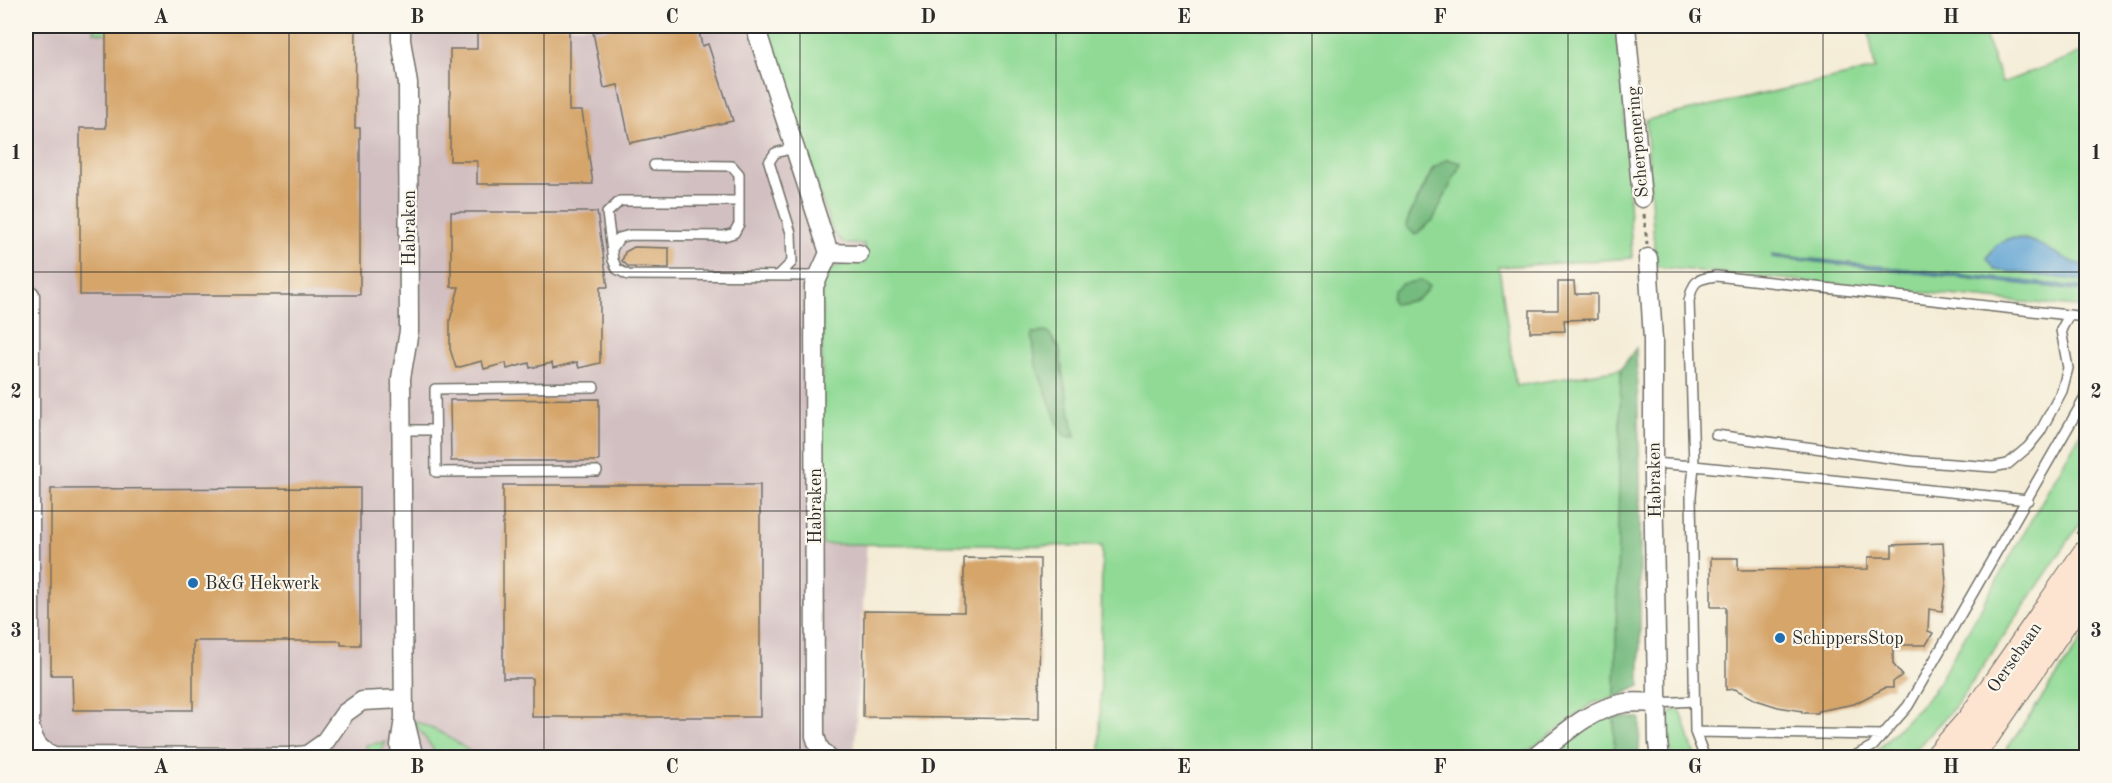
<svg xmlns="http://www.w3.org/2000/svg" width="2112" height="783" font-family="'Old Standard TT',serif">
<style>
.industrial{fill:#d2bfc1}
.green{fill:#90da95;stroke:#5e8260;stroke-width:1.5;fill-rule:evenodd}
.forest{fill:#74ba7e;stroke:#507254;stroke-width:1.5}
.water{fill:#5da2d2;stroke:#44667e;stroke-width:1.5}
.building{fill:#d5a56b}
.lines{fill:none;stroke-linecap:round;stroke-linejoin:round}
.service-casing{stroke:#716f67;stroke-width:12}
.minor-casing{stroke:#716f67;stroke-width:21}
.secondary-casing{stroke:#716f67;stroke-width:28}
.path{stroke:#716f67;stroke-width:3;stroke-dasharray:4.5 4.5;stroke-linecap:butt}
.service{stroke:#fff;stroke-width:9}
.minor{stroke:#fff;stroke-width:18}
.secondary{stroke:#fde4d1;stroke-width:26}
.grid{fill:none;stroke:#2b2b2b;stroke-width:1.5;stroke-opacity:0.55}
.poi-dot{fill:#1f6fb2;stroke:#fbf7ec;stroke-width:2}
.labels{text-anchor:middle;stroke-width:4.5;stroke-linejoin:round;paint-order:stroke}
.street-label{font-size:18px;fill:#2b2b2b;stroke:#fbf7ec}
.poi-label{font-size:18px;fill:#2b2b2b;stroke:#fbf7ec;text-anchor:start}
.neatline{fill:none;stroke:#2b2b2b;stroke-width:2}
.grid-label{font-size:20px;text-anchor:middle;font-weight:bold;fill:#2b2b2b}
</style>
<rect width="100%" height="100%" fill="#fbf7ec"/>
<filter id="ink" filterUnits="userSpaceOnUse"><feTurbulence type="fractalNoise" baseFrequency=".0167" numOctaves="2"/><feDisplacementMap in="SourceGraphic" scale="12" xChannelSelector="R" yChannelSelector="G"/><feConvolveMatrix kernelMatrix="1 2 1 2 8 2 1 2 1" color-interpolation-filters="sRGB"/></filter>
<filter id="wash" filterUnits="userSpaceOnUse"><feTurbulence type="fractalNoise" baseFrequency=".008" numOctaves="4" result="noise"/><feDisplacementMap in="SourceGraphic" scale="24" xChannelSelector="R" yChannelSelector="G"/><feGaussianBlur stdDeviation="1.35" result="paint"/><feColorMatrix in="noise" values="0 0 0 0 0 0 0 0 0 0 0 0 0 0 0 0 0 1.4 0 .05"/><feComposite in="paint" operator="in"/></filter>
<g filter="url(#wash)">
<rect width="100%" height="100%" fill="#f4ecd6"/>
<path class="industrial" d="M26,26H835L886,221L854,757H26Z"/>
<path class="green" d="M96,26H323L107,34L94,32Z
M763,26H1617L1623,87L1632,258L1499,267L1516,386L1621,369L1615,698L1593,703L1534,747L1515,757L1100,754L1102,546L822,544V282C831,263 847,263 865,263L864,244H845L833,233ZM1461,163L1433,220L1408,219L1433,168ZM1060,349L1062,371L1075,436H1064L1050,399Z
M1868,26H1982L2002,83L2086,51V266C2080,264 2074,263 2068,260C2042,247 2008,218 1987,258L1995,270L2086,281V288L1773,255V257L2086,291V308L1657,267L1654,245L1646,120L1875,69Z
M2086,424V515L1958,703L1917,748L1903,757H1871L1933,692Z
M2086,634V757H2000L2002,756Z
M1674,710H1680L1682,714L1695,757H1673L1669,745L1667,717Z
M1614,717V757L1550,758L1601,718Z
M412,720L444,734L478,757H439Z
M386,742L378,757H367L366,745Z"/>
<path class="forest" d="M1447,159L1461,163L1433,220L1415,235L1407,227L1408,219L1434,168Z
M1422,280L1429,286C1421,302 1410,301 1394,304L1392,299L1393,291L1402,284Z
M1048,332L1060,349L1062,371L1075,437L1064,436L1059,427L1036,366L1032,333Z
M1636,348L1640,473V686L1615,698L1621,369Z
M1614,717L1640,718L1639,757H1614Z"/>
<path class="water" d="M2010,238C2046,239 2056,260 2086,266V281L1995,270L1987,258L1997,244Z
M1772,255L2086,288V291L1772,257Z"/>
<g id="blocks">
<path class="building" d="M106,26H356L355,128H360V295H80V128H106Z
M477,26H569V111H582L593,184H477V161H450V49H477Z
M624,26H698L702,46L708,44L733,121L630,143L618,85L604,88L593,32Z
M451,212H597L608,287H600V363L579,368L577,362L553,368L552,363L530,368L529,363L507,369L506,363L484,369L482,361L456,368L450,349V320L459,287H451Z
M634,247L669,248V268L629,267L622,261L625,252Z
M1558,282H1574L1575,294H1597V319L1564,320L1565,331L1530,332V310H1558Z
M599,399V461H451L450,400Z
M503,485H760V717H532V678H503Z
M360,488V645H341V641H193V710H73L72,675H51V489Z
M1943,543L1946,583L1942,611L1929,609L1928,631L1933,633L1926,645H1893V664L1902,675L1893,682V688H1885L1854,704L1818,711V713H1802V711L1778,707L1756,700L1735,689L1726,690V607H1711V558H1738V570L1868,569V557H1892V545Z
M964,558L1040,559L1039,719L863,717L864,611L964,612Z"/>
</g>
</g>
<g filter="url(#ink)">
<use href="#blocks" fill-opacity="0" stroke="#716f67" stroke-width="1.5"/>
<g class="lines">
<defs>
<path id="service" d="M739,201H620L607,213L613,260L617,269L628,275L818,276
M612,249L619,238L630,235L724,236L734,233L739,224V174L732,166L654,165
M778,276L792,262L791,233L769,162L775,153L794,148
M594,387L435,389L436,472L597,471
M401,430H435
M1716,435L1912,461L1993,467L2008,464L2028,447L2040,432L2062,391L2068,368L2061,330L2069,315
M1653,463L1694,466L2028,500
M1657,703L1694,701
M1695,732L1883,735
M1705,758L1695,732L1691,496L1694,466L1689,301C1693,281 1696,279 1716,276L2086,317
M1851,758L1873,746L1908,706L2086,396"/>
<path id="minor" d="M755,26L829,253L814,286L815,736L819,748L828,758
M1626,26L1642,198
M829,253L859,254
M1648,258L1653,340V478L1658,743L1660,758
M30,295V728C35,743 38,750 54,756L289,757L307,755L324,743L345,713L362,701L402,699
M406,725L414,758
M401,758L400,745L404,718L401,378L409,331L408,84L401,40V26
M1534,758C1562,736 1588,709 1625,703C1635,701 1647,703 1657,703"/>
<path id="secondary" d="M1937,758L1971,719L2086,553
M1967,758L1986,736L2086,590"/>
</defs>
<use href="#service" class="service-casing"/>
<use href="#minor" class="minor-casing"/>
<use href="#secondary" class="secondary-casing"/>
<path class="path" d="M1644,214L1647,244
M2077,534L2086,521
M1910,758L1917,751"/>
<use href="#service" class="service"/>
<use href="#minor" class="minor"/>
<use href="#secondary" class="secondary"/>
</g>
</g>
<path class="grid" d="M289,26V758M544,26V758M800,26V758M1056,26V758M1312,26V758M1568,26V758M1823,26V758M26,272H2086M26,511H2086"/>
<g class="poi-dot">
<circle cx="193" cy="583" r="6"/>
<circle cx="1780" cy="638" r="6"/>
</g>
<g class="labels">
<g class="street-label">
<text transform="translate(1637 142) rotate(-95)" y="6">Scherpenering</text>
<text transform="translate(409 228) rotate(-90)" y="6">Habraken</text>
<text transform="translate(1654 480) rotate(-91)" y="6">Habraken</text>
<text transform="translate(815 506) rotate(-90)" y="6">Habraken</text>
<text transform="translate(2014 657) rotate(-55)" y="6">Oersebaan</text>
</g>
<g class="poi-label">
<text x="205" y="589">B&amp;G Hekwerk</text>
<text x="1792" y="644">SchippersStop</text>
</g>
</g>
<rect width="2112" height="783" fill="none" stroke="#fbf7ec" stroke-width="66"/>
<rect x="33" y="33" width="2046" height="717" class="neatline"/>
<g class="grid-label">
<text x="161" y="23">A</text>
<text x="417" y="23">B</text>
<text x="672" y="23">C</text>
<text x="928" y="23">D</text>
<text x="1184" y="23">E</text>
<text x="1440" y="23">F</text>
<text x="1695" y="23">G</text>
<text x="1951" y="23">H</text>
<text x="16" y="159">1</text>
<text x="2096" y="159">1</text>
<text x="16" y="398">2</text>
<text x="2096" y="398">2</text>
<text x="16" y="637">3</text>
<text x="2096" y="637">3</text>
<text x="161" y="773">A</text>
<text x="417" y="773">B</text>
<text x="672" y="773">C</text>
<text x="928" y="773">D</text>
<text x="1184" y="773">E</text>
<text x="1440" y="773">F</text>
<text x="1695" y="773">G</text>
<text x="1951" y="773">H</text>
</g>
</svg>
